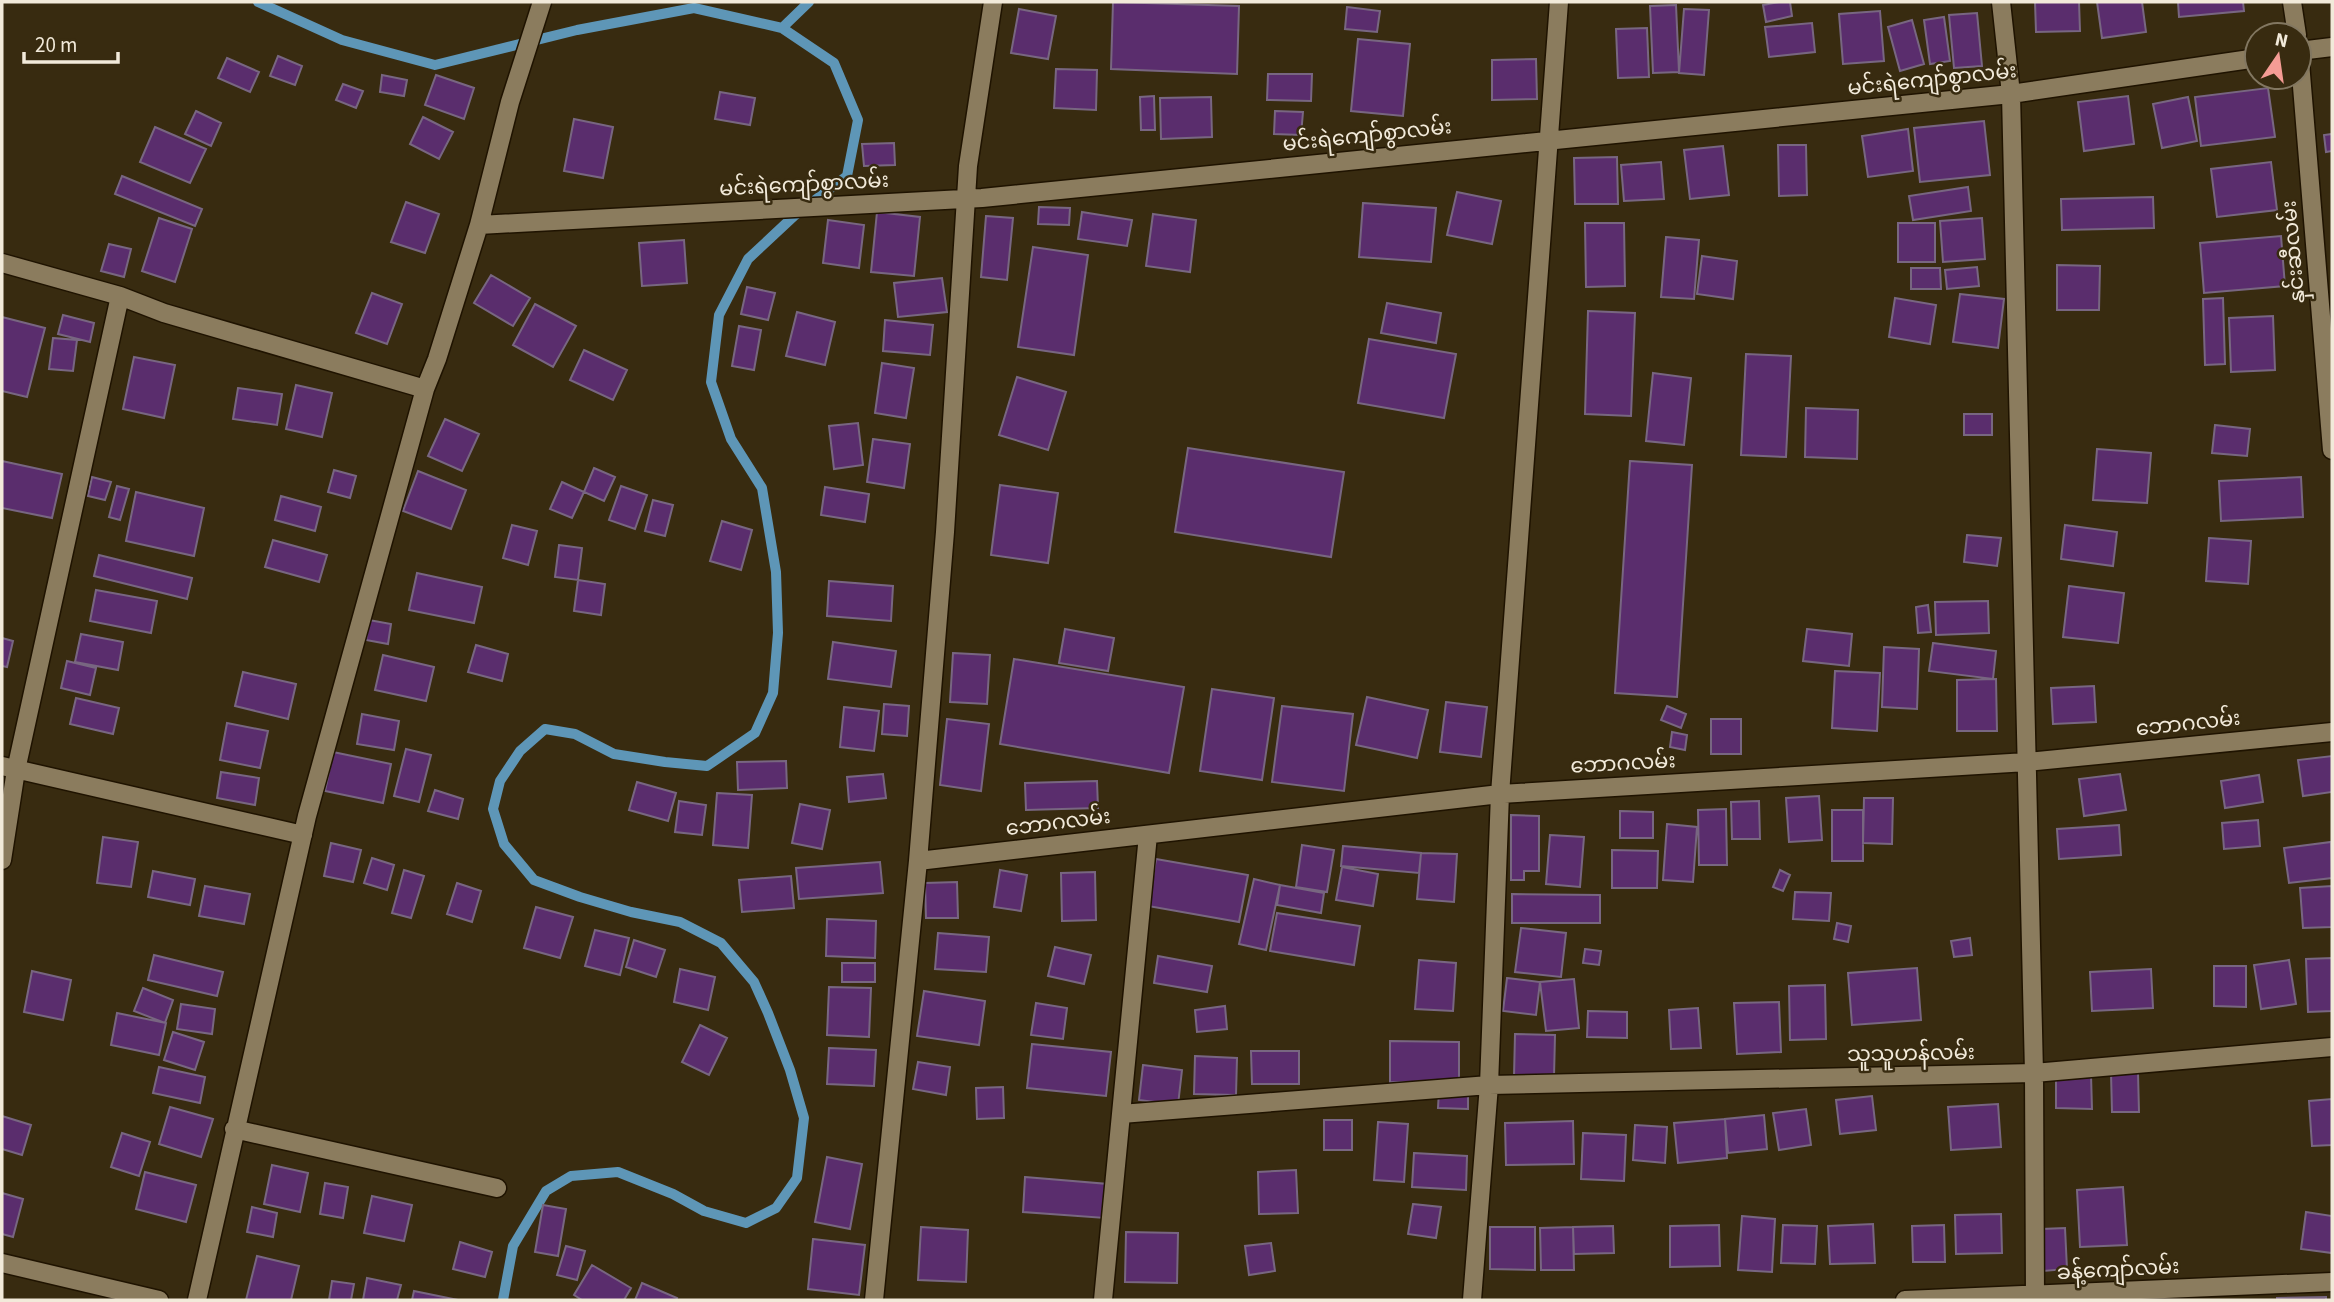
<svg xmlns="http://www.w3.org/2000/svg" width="2334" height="1302" font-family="'Source Sans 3','Noto Sans Myanmar',sans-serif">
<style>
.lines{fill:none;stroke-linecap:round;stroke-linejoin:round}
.stream{stroke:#5e96b7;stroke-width:10}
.building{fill:#5a2d6d;stroke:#786681;stroke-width:2}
.street-casing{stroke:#1f1300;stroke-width:21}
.street{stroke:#8b7c5e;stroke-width:18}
.labels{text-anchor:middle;stroke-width:5;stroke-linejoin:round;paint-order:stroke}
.street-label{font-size:21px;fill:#f2eada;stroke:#382b10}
</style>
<rect width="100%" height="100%" fill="#382b10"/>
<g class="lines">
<path class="stream" d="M258,2L342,40L435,65L577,30L694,8L782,28L834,63L858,120L847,176L794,216L748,259L719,315L711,382L731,439L762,488L776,572L778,633L773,693L755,733L707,766L665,762L614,754L575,734L545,729L520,751L500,781L493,809L504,844L534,880L580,897L631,912L680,922L721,943L754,982L768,1013L790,1070L804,1118L797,1178L776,1208L746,1223L704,1211L673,1194L618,1172L571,1176L546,1191L513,1246L503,1300
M782,28L809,2"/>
</g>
<path class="building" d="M1113,2L1239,6L1237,74L1111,69Z
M1779,2H1790L1792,16L1766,22L1763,5Z
M2035,2H2079L2080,31L2036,32Z
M2097,2H2142L2146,32L2102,38Z
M2178,2H2243L2244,11L2179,17Z
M1676,5L1679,72L1653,73L1650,6Z
M1347,7L1380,11L1377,32L1345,29Z
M1019,9L1056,16L1048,59L1011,53Z
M1684,9L1709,10L1704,75L1679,73Z
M1880,11L1884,61L1843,64L1839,14Z
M1977,13L1982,66L1954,68L1949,15Z
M1944,17L1950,61L1930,64L1924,20Z
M1912,20L1924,64L1900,71L1888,27Z
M1812,23L1815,52L1769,57L1765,27Z
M1647,28L1649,77L1618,78L1616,29Z
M1358,39L1410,44L1403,116L1351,111Z
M278,56L302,66L295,85L270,76Z
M227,58L259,72L250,92L218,78Z
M1536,59L1537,99L1492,100V60Z
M1056,69L1097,70L1096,110L1054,108Z
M1268,74H1312L1311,101L1267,100Z
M382,75L407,80L404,96L380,92Z
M436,75L474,88L464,119L425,105Z
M343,84L363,91L356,108L336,100Z
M2268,88L2275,137L2201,146L2195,97Z
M720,92L755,98L750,125L715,119Z
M1154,96L1155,130H1141L1140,97Z
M2128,96L2134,144L2084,151L2078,102Z
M1211,97L1212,137L1161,139L1160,98Z
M2188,97L2197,141L2162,148L2153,104Z
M196,111L221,123L211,146L185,134Z
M1275,111L1303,112L1301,135L1274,134Z
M423,117L453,132L439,159L410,144Z
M574,119L613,127L603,178L564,171Z
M1984,121L1990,175L1920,182L1914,128Z
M155,127L206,149L190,183L140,162Z
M1908,129L1913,171L1868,177L1862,136Z
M2332,134V151L2326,152L2324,135Z
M894,143L895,165L864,166L862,144Z
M1778,145H1806L1807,195L1779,196Z
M1723,146L1729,195L1690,199L1684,150Z
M1617,157L1618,204H1575L1574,158Z
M1661,162L1664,199L1624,201L1621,165Z
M2271,162L2277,210L2217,217L2211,169Z
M122,176L202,209L195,226L115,194Z
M1968,187L1971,211L1913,220L1909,196Z
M1457,192L1501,201L1492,244L1447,235Z
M2153,197L2154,228L2062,230L2061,199Z
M406,202L439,214L425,253L391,242Z
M1363,203L1436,208L1431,262L1359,257Z
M1039,207L1070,208L1069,225L1038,224Z
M877,212L920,217L914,276L871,272Z
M1082,212L1132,220L1127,246L1078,239Z
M1153,214L1196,220L1190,272L1146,266Z
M986,216L1013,218L1007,280L981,277Z
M159,218L192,229L175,282L142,271Z
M1982,218L1985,259L1943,262L1940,221Z
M828,220L864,225L859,268L823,263Z
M1585,223H1624L1625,286L1586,287Z
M1898,223H1935V262H1898Z
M2281,236L2285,286L2204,293L2200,243Z
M1666,237L1699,240L1694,299L1661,297Z
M684,240L687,283L642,286L639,243Z
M109,244L131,249L124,277L101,271Z
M1033,247L1088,255L1074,355L1018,347Z
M1702,256L1737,261L1733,299L1697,294Z
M2057,265L2100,266L2099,310H2057Z
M1977,267L1979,286L1947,289L1945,270Z
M1911,268H1940L1941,289H1911Z
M491,275L530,298L513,326L474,303Z
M942,278L947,312L898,317L894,283Z
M747,287L775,293L768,320L741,314Z
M372,293L402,304L387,344L356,333Z
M1960,294L2004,299L1998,348L1953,342Z
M1895,298L1936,305L1930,344L1889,337Z
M2223,298L2225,364L2205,365L2203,299Z
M1387,303L1441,313L1436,343L1381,333Z
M535,304L576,326L553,367L513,345Z
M1588,311L1635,313L1631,416L1585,414Z
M797,312L835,322L825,365L786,356Z
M63,315L94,323L90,342L58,334Z
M2273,316L2275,370L2231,372L2229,318Z
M2,317L45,328L27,397L2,391Z
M885,320L933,325L930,355L883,351Z
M739,326L761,330L754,370L732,366Z
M53,338L77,340L73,371L49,369Z
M1369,339L1456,354L1444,418L1358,403Z
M584,350L627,370L613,400L570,380Z
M1746,354L1791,356L1786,457L1741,455Z
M134,357L175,365L164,418L123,409Z
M882,363L914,368L906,418L875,413Z
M1653,373L1691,378L1684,445L1646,441Z
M1017,377L1066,392L1048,450L999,435Z
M296,385L332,393L322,437L286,429Z
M238,388L282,394L277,425L233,419Z
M1806,408L1858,410L1857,459L1805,457Z
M1964,414H1992V435H1964Z
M445,419L479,434L462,471L428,456Z
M858,423L863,465L834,469L829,426Z
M2215,425L2250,429L2247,456L2212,453Z
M873,439L910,444L904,488L867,482Z
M1188,448L1344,472L1331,557L1175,532Z
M2097,449L2151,453L2147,503L2093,500Z
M2,461L62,474L52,518L2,508Z
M1630,461L1692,465L1677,697L1615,693Z
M594,468L615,477L604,501L584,492Z
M334,470L356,476L350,498L328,492Z
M418,471L466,490L451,529L403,511Z
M92,477L111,482L105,500L88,496Z
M2301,477L2303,517L2221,521L2219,481Z
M562,482L584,492L572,518L550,509Z
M1000,485L1058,493L1048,563L991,555Z
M117,486L129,489L120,520L109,517Z
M621,486L647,495L635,529L609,520Z
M825,487L869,494L865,522L821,515Z
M136,492L204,508L194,556L126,541Z
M281,496L321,507L315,531L275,520Z
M653,500L673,505L665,536L645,531Z
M722,521L752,530L741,570L710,561Z
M512,525L537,531L528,565L503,558Z
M2065,525L2117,532L2113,566L2061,559Z
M1967,535L2001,538L1997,566L1964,562Z
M2209,538L2251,541L2248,584L2206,581Z
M273,540L327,555L319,582L265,567Z
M559,545L582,548L578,580L555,577Z
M99,555L192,578L187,599L94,576Z
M417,573L482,587L474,623L409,610Z
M578,580L605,584L601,615L574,611Z
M829,581L893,586L891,621L827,616Z
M2069,586L2124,593L2118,643L2063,637Z
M96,590L157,601L151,633L90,621Z
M1988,601L1989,633L1936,635L1935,602Z
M1928,605L1931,632L1918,633L1916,607Z
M369,620L391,624L388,644L366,640Z
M1065,629L1114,638L1108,671L1059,663Z
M1807,629L1852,634L1849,666L1803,661Z
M81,634L123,642L118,670L75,662Z
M2,638L13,641L7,667L2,666Z
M833,642L896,651L891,687L828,679Z
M1933,643L1996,651L1993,679L1929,671Z
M476,645L508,654L502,681L468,672Z
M1884,647L1919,649L1917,709L1882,707Z
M953,653L990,655L987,704L950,702Z
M383,655L434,667L426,701L375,690Z
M1014,659L1184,687L1169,773L1000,744Z
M67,661L96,668L90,695L61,688Z
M1835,671L1880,673L1877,731L1832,728Z
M243,672L296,684L288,719L235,706Z
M1996,679L1997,731H1957V680Z
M2094,686L2096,722L2053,724L2051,688Z
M1212,689L1274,698L1262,780L1200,771Z
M1367,697L1428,710L1417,758L1356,745Z
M76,698L119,708L113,734L70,724Z
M1446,702L1487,707L1481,757L1440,752Z
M884,704L909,706L907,736L882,734Z
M1282,706L1353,714L1344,791L1272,782Z
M1667,706L1686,714L1681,728L1661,720Z
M844,707L879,711L874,751L840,747Z
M362,714L399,721L394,750L357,744Z
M947,719L989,724L981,791L940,785Z
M1711,719H1741V754H1711Z
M227,723L268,731L260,768L220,760Z
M1672,732L1687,735L1685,750L1670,747Z
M406,749L431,755L419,802L394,796Z
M333,752L391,764L383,803L325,791Z
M2332,756V792L2303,796L2298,760Z
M786,761L787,788L738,790L737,762Z
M221,772L259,778L255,805L217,798Z
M883,774L886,798L849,802L847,777Z
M2120,774L2126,810L2084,816L2079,779Z
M2259,775L2263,802L2225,808L2221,781Z
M1097,781L1098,808L1026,810L1025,783Z
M637,782L676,793L668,821L629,810Z
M435,790L463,799L458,819L428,811Z
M717,793L752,795L748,848L713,845Z
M1819,796L1822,840L1789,842L1786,798Z
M1864,798H1893L1892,844L1863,843Z
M679,801L706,805L702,835L675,832Z
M1759,801L1760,839H1732L1731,802Z
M800,804L830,810L822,849L792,843Z
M1726,809L1727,865H1699L1698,810Z
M1832,810H1863V861H1832Z
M1620,811L1653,812V838H1620Z
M1511,815L1539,816V871H1524V880H1511Z
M2258,820L2260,846L2224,849L2222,823Z
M1667,824L1697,827L1693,882L1663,880Z
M2119,825L2121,855L2059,859L2057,829Z
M1550,835L1584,837L1580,887L1546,884Z
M103,837L138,842L131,887L97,883Z
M2331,842L2332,878L2289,883L2284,848Z
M331,843L361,850L353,882L324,876Z
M1302,845L1334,850L1327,892L1296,887Z
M1343,846L1421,853L1419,873L1341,866Z
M1612,850L1658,851L1657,888H1612Z
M1421,853L1457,854L1454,902L1417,899Z
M372,858L394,865L387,890L364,883Z
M1156,859L1248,875L1239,922L1148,906Z
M880,862L883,893L799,899L796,868Z
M1342,867L1378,874L1373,906L1336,900Z
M404,870L424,876L411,918L392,913Z
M1000,870L1027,875L1021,911L994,907Z
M1780,870L1790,875L1783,891L1773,887Z
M153,871L195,879L190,905L148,897Z
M1095,872L1096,920L1062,921L1061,873Z
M791,876L794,908L742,912L739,880Z
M1254,879L1280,885L1266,950L1239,944Z
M957,882L958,918H926L925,883Z
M457,883L481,891L472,922L447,914Z
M1280,885L1324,893L1321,913L1277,905Z
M205,886L250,894L244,924L199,916Z
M2332,886V927L2303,928L2300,888Z
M1795,892L1831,893L1829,921L1793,919Z
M1512,894L1600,895V923H1512Z
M536,907L573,917L560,958L524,948Z
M1277,913L1360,926L1354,965L1270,951Z
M827,919L876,921L875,958L826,956Z
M1837,923L1851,926L1848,942L1834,939Z
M1521,928L1566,933L1561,977L1515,972Z
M595,930L629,938L620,975L585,966Z
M938,933L989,937L986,972L935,969Z
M1970,938L1972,955L1954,957L1951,941Z
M634,940L665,950L656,977L626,967Z
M1055,947L1091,955L1084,984L1048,976Z
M1585,949L1601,951L1599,965L1583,963Z
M154,955L223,972L217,996L148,980Z
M1158,956L1212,966L1207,992L1154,983Z
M2332,958V1011L2308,1012L2306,959Z
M1419,960L1456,963L1453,1011L1415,1009Z
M2289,960L2296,1004L2261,1009L2254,965Z
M842,963H875V982H842Z
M2214,966H2246V1007L2214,1006Z
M1917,968L1921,1020L1852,1025L1848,973Z
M680,969L715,977L708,1010L674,1002Z
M2151,969L2153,1008L2092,1011L2090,972Z
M32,971L71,980L63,1020L24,1012Z
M1507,978L1540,982L1536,1015L1503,1011Z
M1574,979L1579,1028L1546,1031L1540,982Z
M1825,985L1826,1039L1790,1040L1789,986Z
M829,987L871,988L869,1037L827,1035Z
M143,988L173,1000L165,1023L134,1011Z
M924,991L985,1001L979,1045L917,1036Z
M1779,1002L1781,1052L1737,1054L1734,1003Z
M1036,1003L1067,1008L1063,1039L1031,1035Z
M181,1004L215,1009L212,1034L177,1029Z
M1225,1006L1227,1029L1197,1032L1195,1010Z
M1698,1008L1701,1048L1671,1049L1669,1010Z
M1588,1011L1627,1012V1038L1587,1037Z
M117,1013L166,1023L159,1055L111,1045Z
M700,1025L727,1038L709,1075L682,1062Z
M173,1032L204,1042L195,1070L164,1060Z
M1515,1034L1555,1035L1554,1077H1514Z
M1390,1041L1459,1042V1083L1390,1082Z
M1032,1044L1111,1052L1106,1096L1027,1088Z
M829,1048L876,1050L874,1086L827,1084Z
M1251,1051H1299V1084H1252Z
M1195,1056L1237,1058L1236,1095L1194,1094Z
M918,1062L950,1067L946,1095L913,1089Z
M1143,1065L1182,1070L1178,1105L1139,1100Z
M159,1067L205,1077L200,1103L153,1093Z
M2111,1073H2138L2139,1112H2112Z
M2056,1074L2091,1075L2092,1109L2056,1108Z
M1003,1087L1004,1118L977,1119L976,1088Z
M1439,1090L1468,1091V1109L1438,1108Z
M1872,1096L1876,1130L1840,1134L1836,1100Z
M2332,1099V1145L2312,1146L2309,1101Z
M1998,1104L2001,1147L1951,1150L1948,1107Z
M170,1107L213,1119L201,1157L159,1144Z
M1806,1109L1811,1145L1779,1150L1773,1113Z
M1764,1115L1767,1149L1728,1153L1725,1119Z
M2,1116L31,1125L22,1155L2,1149Z
M1725,1119L1727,1158L1678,1163L1674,1123Z
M1324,1120H1352V1150H1324Z
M1573,1121L1574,1164L1506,1165L1505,1123Z
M1378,1122L1408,1124L1404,1182L1374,1180Z
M1635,1125L1667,1127L1665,1163L1633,1160Z
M122,1133L150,1142L139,1176L111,1167Z
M1583,1133L1626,1135L1624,1181L1581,1179Z
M1414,1153L1467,1156L1466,1190L1412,1187Z
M827,1157L862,1164L850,1229L815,1222Z
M272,1165L308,1173L300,1212L264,1204Z
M1296,1170L1298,1213L1259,1214L1258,1172Z
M145,1172L196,1185L186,1222L136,1209Z
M1025,1177L1108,1184L1105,1218L1023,1212Z
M325,1183L348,1187L343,1218L320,1214Z
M2123,1187L2127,1245L2080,1247L2077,1190Z
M2,1193L23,1199L13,1237L2,1234Z
M372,1196L412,1205L404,1241L364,1233Z
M1413,1204L1441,1207L1436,1238L1408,1234Z
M543,1205L566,1209L558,1256L535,1252Z
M252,1207L277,1213L273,1237L247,1232Z
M2306,1212L2332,1216V1253L2301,1249Z
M2001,1214L2002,1253L1956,1254L1955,1215Z
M1742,1216L1775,1219L1772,1272L1738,1270Z
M1873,1224L1875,1263L1830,1264L1828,1226Z
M1719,1225L1720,1266L1670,1267V1226Z
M1783,1225L1817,1226L1815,1264L1781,1263Z
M1944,1225L1945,1262H1913L1912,1226Z
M1613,1226L1614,1253L1574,1254L1573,1227Z
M921,1227L968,1230L966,1282L918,1280Z
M1490,1227H1535V1270L1490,1269Z
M1573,1227L1574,1270H1541L1540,1228Z
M2065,1228L2067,1269L2043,1271L2041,1229Z
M1126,1232L1178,1233L1177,1283L1125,1282Z
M813,1239L865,1245L859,1295L808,1289Z
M460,1242L492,1252L485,1277L453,1269Z
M1271,1243L1275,1271L1249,1275L1245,1246Z
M566,1246L585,1251L577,1280L557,1275Z
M257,1256L299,1266L291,1300H246Z
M592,1265L631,1288L624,1300H582L574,1295Z
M367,1278L401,1285L397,1300H363Z
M332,1281L354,1284L351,1300H329Z
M642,1283L677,1298L676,1300H635Z
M414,1291L458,1300H412Z
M2326,1297V1300H2277V1298Z"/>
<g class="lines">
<defs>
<path id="street" d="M2001,2L2011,94L2034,1073L2035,1300
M2292,2L2297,35
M2299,50L2332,450
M2299,51L2332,47
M479,225L982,198L2011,94L2257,58
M2,263L120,296L164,313L425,389
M2,766L303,835
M2,860L16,770L120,296
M918,861L1500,794L2027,762L2332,732
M1121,1114L1489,1085L2034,1073L2332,1047
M234,1129L497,1188
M2,1263L159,1300
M197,1300L307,816L425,389L437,359L479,225L510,102L542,2
M874,1300L918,861L945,532L968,166L993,2
M1103,1300L1148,835
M1472,1300L1489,1085L1500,794L1559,2
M1905,1300L2332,1282"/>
</defs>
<use href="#street" class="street-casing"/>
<use href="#street" class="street"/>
</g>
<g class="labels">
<g class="street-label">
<text transform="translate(1932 79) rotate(-6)" y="7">မင်းရဲကျော်စွာလမ်း</text>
<text transform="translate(1367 135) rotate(-6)" y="7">မင်းရဲကျော်စွာလမ်း</text>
<text transform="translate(804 184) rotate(-3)" y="7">မင်းရဲကျော်စွာလမ်း</text>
<text transform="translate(2293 252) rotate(-95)" y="7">နှင်းဆီလမ်း</text>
<text transform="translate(2188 723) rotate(-6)" y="7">ဘောဂလမ်း</text>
<text transform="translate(1623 763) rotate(-3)" y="7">ဘောဂလမ်း</text>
<text transform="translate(1058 822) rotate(-7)" y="7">ဘောဂလမ်း</text>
<text transform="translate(1911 1053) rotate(-1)" y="7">သူသူဟန်လမ်း</text>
<text transform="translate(2118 1269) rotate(-3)" y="7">ခန့်ကျော်လမ်း</text>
</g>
</g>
<rect width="2334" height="1302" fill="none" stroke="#f2eada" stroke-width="7"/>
<g transform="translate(2278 56) rotate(13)"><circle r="33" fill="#382b10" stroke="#827761" stroke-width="2"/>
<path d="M0-5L12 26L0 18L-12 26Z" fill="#f59c95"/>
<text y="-10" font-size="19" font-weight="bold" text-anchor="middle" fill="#f2eada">N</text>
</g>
<path d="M24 52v10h94v-10" fill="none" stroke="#f2eada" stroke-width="3.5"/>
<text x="35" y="52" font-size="21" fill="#f2eada" stroke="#382b10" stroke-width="5" paint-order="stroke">20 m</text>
</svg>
